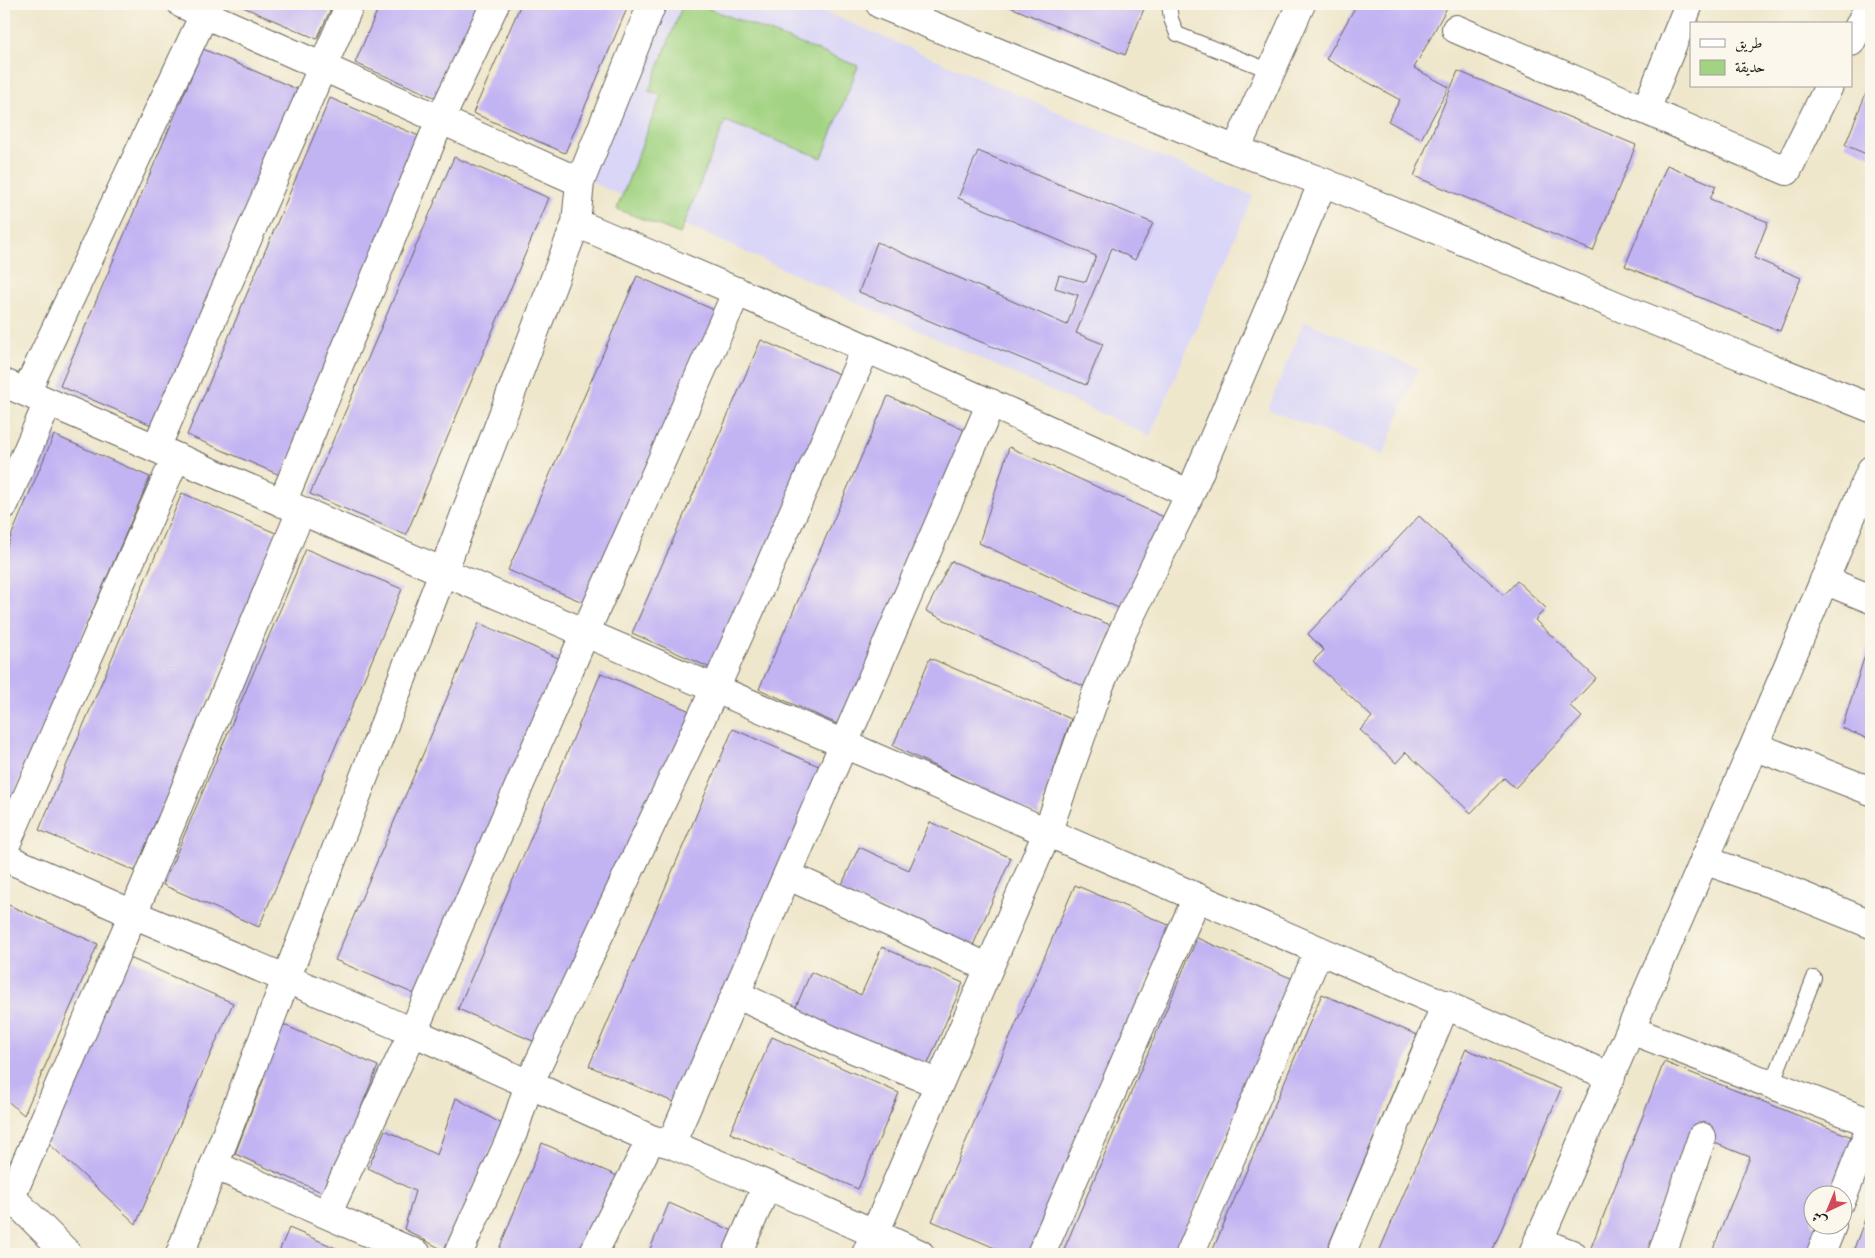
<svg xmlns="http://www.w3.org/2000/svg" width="1875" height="1258" font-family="'Old Standard TT',Amiri,serif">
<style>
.built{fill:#dad6f7}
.green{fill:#a2d382;stroke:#5f784f}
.building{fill:#c2b3f3}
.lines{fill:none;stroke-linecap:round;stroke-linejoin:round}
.lane-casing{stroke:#66635a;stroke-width:16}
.street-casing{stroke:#66635a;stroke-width:30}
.secondary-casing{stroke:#66635a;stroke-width:30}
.lane{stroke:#fff;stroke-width:14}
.street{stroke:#fff;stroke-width:28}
.secondary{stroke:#fff;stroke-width:28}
</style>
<rect width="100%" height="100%" fill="#fbf7ec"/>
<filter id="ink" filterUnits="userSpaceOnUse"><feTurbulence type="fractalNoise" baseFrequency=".02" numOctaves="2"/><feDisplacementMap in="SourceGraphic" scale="10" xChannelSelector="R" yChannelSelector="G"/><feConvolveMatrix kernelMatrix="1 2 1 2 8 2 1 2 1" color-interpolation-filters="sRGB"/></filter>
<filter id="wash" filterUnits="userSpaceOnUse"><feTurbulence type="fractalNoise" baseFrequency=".0096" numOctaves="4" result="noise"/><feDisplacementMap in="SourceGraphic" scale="20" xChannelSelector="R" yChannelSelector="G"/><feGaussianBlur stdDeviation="1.12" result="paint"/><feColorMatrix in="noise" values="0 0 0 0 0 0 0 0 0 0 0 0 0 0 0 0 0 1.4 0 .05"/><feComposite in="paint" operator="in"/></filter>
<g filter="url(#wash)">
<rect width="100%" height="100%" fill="#efe7cc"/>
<path class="built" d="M663,4H807L1253,196L1150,436L589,181Z
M1304,321L1418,368L1383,456L1268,409Z"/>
<path class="green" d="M683,4H697L858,66L822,158L725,121L680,234L617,209L661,96L649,91Z"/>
<g id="blocks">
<path class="building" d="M236,4H333L317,39Z
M380,4H482L441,100L355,63Z
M521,4H629L565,153L473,113Z
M1003,4H1146L1125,55Z
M1357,4H1449L1414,68L1449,87L1421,139L1388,121L1400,100L1326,59Z
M203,49L299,90L156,427L60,386Z
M1458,71L1636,145L1593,251L1414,176Z
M1871,81V156L1845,145Z
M330,98L426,139L282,476L187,435Z
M978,151L1153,223L1135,260L1112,248L1076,333L1103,344L1086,385L859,292L877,242L1067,325L1078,295L1055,288L1059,275L1086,282L1096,256L958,198Z
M454,157L549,198L406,535L310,494Z
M1667,165L1716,186L1710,199L1768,222L1754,258L1801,278L1780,331L1625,266Z
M637,276L730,317L601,610L508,570Z
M761,340L853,380L724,674L632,633Z
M888,396L980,437L851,730L759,689Z
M54,435L150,477L6,813L4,812V553Z
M1009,447L1168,519L1125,611L979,543Z
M182,493L278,534L135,871L39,830Z
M1419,516L1504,595L1517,581L1546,608L1535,620L1596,678L1570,706L1582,717L1515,788L1504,778L1471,813L1406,752L1396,763L1360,730L1372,717L1313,661L1324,650L1308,634Z
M306,549L402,589L259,927L163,885Z
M951,561L1113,626L1087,688L926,611Z
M479,623L574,665L431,1001L335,960Z
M1871,636V740L1842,728Z
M930,658L1071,719L1038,816L893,746Z
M601,673L697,714L554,1050L458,1009Z
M733,729L828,770L685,1107L589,1066Z
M930,822L1011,858L971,950L839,891L859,847L909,870Z
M1075,885L1171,926L1031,1254H1009L932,1221Z
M4,903L98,944L24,1115L4,1098Z
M1197,938L1293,979L1175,1254H1062Z
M882,947L963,983L923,1075L792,1016L811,972L861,995Z
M123,955L233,1003L136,1224L45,1140Z
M1322,994L1417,1035L1325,1254H1211Z
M282,1024L378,1066L326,1194L235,1154L264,1078L261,1075Z
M772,1037L899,1093L858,1189L730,1133Z
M1466,1049L1561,1089L1491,1254H1378Z
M1664,1062L1857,1139L1834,1196H1812V1226H1823L1811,1254H1711L1750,1157L1712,1142L1668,1254H1601L1590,1250Z
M456,1098L502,1124L445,1251L404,1229L415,1191L368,1168L385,1130L437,1155Z
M542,1143L622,1178L589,1254H497Z
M669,1203L749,1238L742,1254H648Z
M1871,1203V1254H1852Z
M289,1228L350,1254H278Z"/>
</g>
</g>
<g filter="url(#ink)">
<use href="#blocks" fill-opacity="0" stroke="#66635a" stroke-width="1"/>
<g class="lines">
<defs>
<path id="lane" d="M1169,4L1171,19L1177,34L1271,71
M1772,1084L1814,978"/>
<path id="street" d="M182,4L580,182
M880,4L1236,150L1323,182L1622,308L1871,408
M1456,29L1787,171L1829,86
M1851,42L1870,4
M1646,110L1689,4
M1236,150L1301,4
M576,223C783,310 987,401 1190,494
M4,383L844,744L1611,1077
M26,392L209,4
M156,448L350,4
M282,503L441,118L495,4
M4,505L48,402
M1824,580L1871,599
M4,849L176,457
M4,857L133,914L413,1032L651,1139L671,1144L767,1185L920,1254
M787,875L989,968
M736,994L834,1041L939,1084
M1631,1030L1871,1123
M671,1144L991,403
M214,1165L417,1254
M11,1197L133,914L301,511
M1842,1199L1871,1125
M327,1214L413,1032L585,633L737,291
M1538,1241L1572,1254
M180,1254L443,572L576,223L580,182L652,4
M458,1254L513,1133L529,1084L715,689L866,348
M593,1254L651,1139
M737,1254L767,1185
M866,1254L1047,833L1096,694L1122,633L1190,494L1323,182
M1041,1254L1197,897
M1190,1254L1319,950
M1341,1254L1446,1004
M1662,1254L1702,1137
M1821,1254L1832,1226"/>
<path id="secondary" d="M1754,746L1871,791
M1704,860L1775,885L1871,924
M4,1190L68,1254
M1533,1254L1754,746L1871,470"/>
</defs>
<use href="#lane" class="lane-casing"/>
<use href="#street" class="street-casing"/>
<use href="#secondary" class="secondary-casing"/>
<use href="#lane" class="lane"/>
<use href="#street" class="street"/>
<use href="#secondary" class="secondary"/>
</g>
</g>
<rect width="1875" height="1258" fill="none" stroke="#fbf7ec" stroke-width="20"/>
<rect x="1690" y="22" width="162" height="65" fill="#fbf7ec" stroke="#a29f99"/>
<rect x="1700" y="39" width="25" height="8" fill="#ffffff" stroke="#a29f99"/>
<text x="1735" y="48" font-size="15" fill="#1c1c1c">طريق</text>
<rect x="1700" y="60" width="25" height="15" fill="#a2d382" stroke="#a29f99"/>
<text x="1735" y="72" font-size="15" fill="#1c1c1c">حديقة</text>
<g transform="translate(1828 1210) rotate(224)"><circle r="24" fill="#fbf7ec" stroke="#a29f99"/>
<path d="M0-4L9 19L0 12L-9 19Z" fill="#d1495b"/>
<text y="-8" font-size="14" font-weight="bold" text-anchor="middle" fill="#1c1c1c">ش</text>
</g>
</svg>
